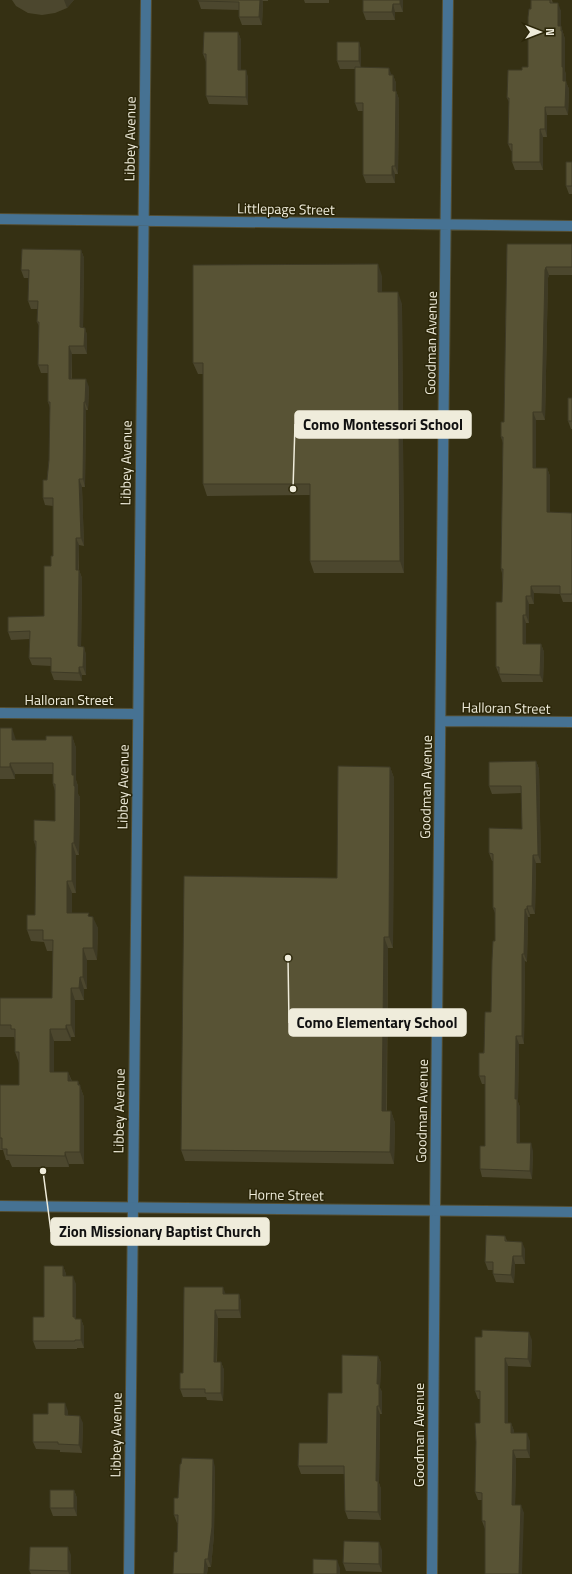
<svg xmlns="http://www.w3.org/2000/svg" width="572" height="1574" font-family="'Titillium Web',sans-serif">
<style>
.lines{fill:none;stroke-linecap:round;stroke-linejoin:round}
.minor-casing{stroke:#534e33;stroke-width:12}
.tertiary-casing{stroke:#534e33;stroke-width:12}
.minor{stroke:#467293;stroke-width:10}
.tertiary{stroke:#467293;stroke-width:10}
.wall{fill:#4c472e}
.shaded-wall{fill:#3e3a25}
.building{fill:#585335;stroke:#3e3a25}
.labels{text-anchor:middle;stroke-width:3;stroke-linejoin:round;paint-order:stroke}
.street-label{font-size:14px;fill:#efecdb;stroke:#2b2609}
.leader{fill:none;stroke:#efecdb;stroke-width:1.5}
.callout-dot{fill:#efecdb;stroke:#2b2609;stroke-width:1.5}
.callout{fill:#efecdb;stroke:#efecdb;stroke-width:1.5}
.callout-label{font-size:15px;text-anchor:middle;font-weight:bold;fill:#111}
</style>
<rect width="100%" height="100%" fill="#353013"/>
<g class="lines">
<defs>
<path id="minor" d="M0,219L572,226
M0,713L137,714
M441,721L572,722
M129,1574L146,0
M432,1574L435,1211L448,0"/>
<path id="tertiary" d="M0,1206L572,1212"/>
</defs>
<use href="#minor" class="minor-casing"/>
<use href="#tertiary" class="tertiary-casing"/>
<use href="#minor" class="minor"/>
<use href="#tertiary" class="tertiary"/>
</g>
<path class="wall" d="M12,0H74L67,8L55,13L42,15L28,13L16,6Z
M198,0H268V1H263L262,25H242L239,17V10L201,9Z
M304,0H329V3H305Z
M363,0H403V12H395V20H366L363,12Z
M531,0H552L553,3L561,11V26L565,39V71L566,75V82L569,89L568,115H547V137H543V170H515L512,162V151H511L508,144L509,102L507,98L522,70L528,67Z
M238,32L241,40V70H246L248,78V105L209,104L206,96V62L203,54Z
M359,42L361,50V67L393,75L396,83V91L399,99L398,174H395V183H366L363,175V111H358L355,103V69H340L337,61Z
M572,162V194H569L566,186Z
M507,244H572V275H549L548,278L545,420H536V468H547L550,476V512L572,513V602H563L560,594L534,593V604H529V623H526V644H541L544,652L543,682H502L496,667L502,602V573L501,569L503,443L501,437L504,422Z
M81,250L84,258L83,328H85L87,335V354H72V379L89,387L88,410H86L85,487H82L84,546L79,545V570L82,578L81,647H84L86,655V675H82V681L54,680L51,672V666L32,665L29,658L30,639L11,640L8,632L44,616L53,556V506L45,505L43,498L47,480L49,460L50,408L48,402V373H41L38,365L39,326L37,322L38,309H31L28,301L29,278H24L21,270Z
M382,276V292L402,304L404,573H314L310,561V495L207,496L203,484V374H198L193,363Z
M572,398V429H571L568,421Z
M0,728L16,740H46L72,736L76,748V780L78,786V794L80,797L79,855H76V893H72V913L90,917L98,928L97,960H87V989H84V1000H75V1037H71V1041H54V1072H68L72,1081H78L84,1097V1164H69V1167H12L9,1160H6L3,1150H0V1085H19V1063L15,1052V1040L14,1037H0V998H52L53,951H47L44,942L31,941L27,930L35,915L36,848L34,841L55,821V791L53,784V774H15V779H0Z
M536,761L539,769L541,863H536L535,914H530V917H528L527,962L525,961L524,1044H519L518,1102L520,1107V1143L533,1151L532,1179L482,1177L480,1169L485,1146V1084H482L479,1076L491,1012L495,941V913L493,908V861H492L489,853L522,829L521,793L492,794L489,786Z
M390,767L394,778L393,948H388L387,1111H391L395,1123L394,1164L185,1161L181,1150L337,878Z
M505,1236L507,1241L525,1249V1264H515L514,1283L496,1282L493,1274V1270H488L485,1262Z
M63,1266L66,1274V1276L76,1284V1319H81L84,1327V1348H77V1349H36L33,1341L44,1317Z
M184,1287L225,1294H239L241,1302V1318H218L217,1362H221L224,1370L223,1401L207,1400L206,1397H183L180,1389L183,1373Z
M475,1337L532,1340L531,1367L508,1366V1423H511L514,1431V1433L530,1441V1458H516L515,1505L524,1513L485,1529L482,1521V1500H478L475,1492L480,1423V1399H478L475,1391Z
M378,1356L381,1363L380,1388L382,1392V1414H380L379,1483L381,1489V1520L348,1519L345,1511V1474H301L298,1466L327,1443L342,1393Z
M68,1411V1415L83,1423L82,1453L60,1452V1450L36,1449L33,1442L48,1414Z
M215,1467L214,1535L211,1567H208L207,1574H173L177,1552L178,1523H177L174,1515L178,1498Z
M74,1490L77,1498V1516H53L50,1508Z
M382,1550V1572L346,1571L343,1563Z
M71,1555V1574H31L29,1570Z"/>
<path class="shaded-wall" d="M64,0H74L67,8Z
M260,0H262L263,1L262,25L259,17Z
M400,0H403V12L400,4Z
M558,3L561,11V34L558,26Z
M393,4L395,12V20L392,12Z
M561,26L565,39V71L566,75V82L569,89L568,115L565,107L562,67Z
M238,32L241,40V78L238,70Z
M359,42L361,50V69L359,61Z
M389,68L392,76L389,75Z
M246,70L248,78V105L246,97Z
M393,75L396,83V99L393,91Z
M396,91L399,99L398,174L395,166Z
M545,107L547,115V137L545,129Z
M540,129L543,137V170L540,162Z
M392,166L395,174V183L392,175Z
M81,250L84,258L83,335L80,327Z
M378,264L382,276V304L378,292Z
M546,267L549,275L548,278L545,420L542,412L545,270Z
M398,292L402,304L404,573L400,561Z
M85,328L87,335V354L84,346Z
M69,346L72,354L71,387L69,379Z
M86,379L89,387L88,410L85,402Z
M84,402L86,410L85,487L83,479Z
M533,412L536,420V476L533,468Z
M547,468L550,476V520L547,512Z
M79,479L82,487L84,546L81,538Z
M76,538L79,545L78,578L76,570Z
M79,570L82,578L81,654L78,646Z
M531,586L534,593V604L531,596Z
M526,596L529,604V623L526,615Z
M523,615L526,623V652L523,644Z
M541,644L544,652L543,682L540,675Z
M84,647L86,655V675L83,667Z
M79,667L82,675V681L79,673Z
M12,728L16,740H12Z
M72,736L76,748V780L78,786V794L80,797L79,855L74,843V786L72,775Z
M536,761L539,769L541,863L538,855Z
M10,763L15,774V779L10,767Z
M390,767L394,778L393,948L389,937Z
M72,843L76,855V893L72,881Z
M533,855L536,863L535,914L532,906Z
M67,881L72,893V924L67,913Z
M527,906L530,914V917L527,909Z
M525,909L528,917L527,962L524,954Z
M93,917L98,928L97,960L93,948Z
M384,937L388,948L386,1123L382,1111Z
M83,948L87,960V989L83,977Z
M522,954L525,961L524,1044L522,1036Z
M80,977L84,989V1000L79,988Z
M71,988L75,1000V1037L71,1025Z
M66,1025L71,1037V1041L66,1029Z
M50,1029L54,1041V1083L50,1072Z
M516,1036L519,1044L518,1102L520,1107V1151L517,1143L515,1099Z
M68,1072L72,1083L68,1081Z
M78,1081L84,1097V1164L80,1152Z
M391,1111L395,1123L394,1164L390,1152Z
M531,1143L533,1151L532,1179L530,1171Z
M65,1152L69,1164V1167L65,1156Z
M522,1242L525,1249V1264L522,1256Z
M513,1256L515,1264L514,1283L511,1275Z
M63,1266L66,1274V1284L63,1276Z
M73,1276L76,1284V1320L73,1317Z
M223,1287L226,1295L223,1294Z
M239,1294L241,1302V1318L239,1310Z
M215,1310L218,1318L216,1370L214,1362Z
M81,1319L84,1327V1348L81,1340Z
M529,1332L532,1340L531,1367L528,1359Z
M378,1356L381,1363L380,1388L382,1392V1414L379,1406L377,1384Z
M505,1358L508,1366V1431L505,1423Z
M221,1362L224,1370L223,1401L221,1393Z
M65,1403L68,1411V1423L65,1415Z
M377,1406L380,1414L379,1483L381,1489V1520L378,1512L376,1481Z
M80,1416L83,1423L82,1453L79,1445Z
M511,1423L514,1431V1441L511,1433Z
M527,1433L530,1441V1458L527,1450Z
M513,1450L516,1458L515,1513L512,1505Z
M213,1459L215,1467L214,1535L211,1567L208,1559Z
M74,1490L77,1498V1516L74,1508Z
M521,1505L524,1513L522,1574H519Z
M379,1542L382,1550V1572L379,1564Z
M68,1547L71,1555V1574H69L68,1571Z
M205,1559L208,1567L207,1574H204Z
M337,1560L340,1568V1574H337Z"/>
<path class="building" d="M198,0H260L259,17H239V2L198,1Z
M363,0H400V4H393L392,12H363Z
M531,0H550V3H558V26H561V31H562V67H563V81H566L565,107H545V129H540V162H512V144H508L509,98H507L508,70H522V67H528V17L529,9H531Z
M204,32H238V70H246V97L206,96V54H203Z
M337,42H359V61H337Z
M355,67L389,68V75H393V91H396L395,166H392V175H363V103H355Z
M566,162H572V186H566Z
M507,244H572V267H546L545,270L542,412H533V468H547V512L572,513V594H560V586H531V596H526V615H523V644H541L540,675L499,674V667H496V602H502L503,569H501L503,437H501V422H504Z
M22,249L81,250L80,327L85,328L84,346H69V379H86L85,402H84L83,479H79L81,538H76V570H79L78,646L84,647L83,667H79V673L51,672V658H29L30,631L8,632V617L44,616V566H51V556H53V498H43V480H47L49,460L50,402H48V365H38L39,322H37L38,301H28L29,270H21Z
M378,264V292H398L400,561H310V484H203V363H193V265Z
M568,398H572V421H568Z
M0,728H12V740H46V736H72V775H74V786H75L74,843H72V881H67V913H89L88,916L93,917V948H83V977H80L79,988H71V1025H66V1029H50V1072H68V1081H78V1085H80V1152H65V1156L7,1155V1149H2V1138H0V1085H19V1052H15V1029H11V1025H0V998H52L53,940H43V930H27V915H35L36,841H34V820L55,821V784H53V763H10V767H0Z
M536,761L538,855H533L532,906H527V909H525L524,954H522V1036H516L515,1099H517V1143H531L530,1171L480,1169V1146H485V1076H479V1053H484L485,1012H491L492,960L493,941H495V908H493V854L489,853V828L522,829L521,786H489V762Z
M338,766L390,767L389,937H384L382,1111H391L390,1152L181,1150L184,876L337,878Z
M486,1235L505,1236V1241L522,1242V1256H513L511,1275L493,1274V1262H485Z
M44,1266H63V1276H73V1317H75V1319H81V1340H75V1341H33V1317H44Z
M184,1287H223V1294H239V1310H215L214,1362H221V1393H205V1389H180V1373H183Z
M482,1330L529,1332L528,1359L505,1358V1423H511V1433H527V1450H513L512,1505H521L519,1574H485V1521H482V1493L475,1492L476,1442L475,1423H480V1391H475V1337H482Z
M342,1355L378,1356L377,1384H379V1406H377L376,1481H378V1512L345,1511L344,1466H298L299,1443H327L328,1393H342Z
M48,1403H65V1415L80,1416L79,1445L58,1444V1442H33V1414H48Z
M182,1458L213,1459L212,1527L208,1559H205L204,1574H173L174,1552H177L178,1515H174V1498H178L180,1464H181Z
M50,1490H74V1508H50Z
M344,1541L379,1542V1564L343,1563Z
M30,1547H68V1571L29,1570Z
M313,1559L337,1560V1574H313Z"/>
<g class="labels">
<g class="street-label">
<text transform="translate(130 139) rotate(-89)" y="5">Libbey Avenue</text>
<text transform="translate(286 209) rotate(1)" y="5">Littlepage Street</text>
<text transform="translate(431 343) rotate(-89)" y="5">Goodman Avenue</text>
<text transform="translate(126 463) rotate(-89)" y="5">Libbey Avenue</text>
<text x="69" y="705">Halloran Street</text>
<text transform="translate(506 708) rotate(1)" y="5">Halloran Street</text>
<text transform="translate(123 787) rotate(-89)" y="5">Libbey Avenue</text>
<text transform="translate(426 787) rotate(-89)" y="5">Goodman Avenue</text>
<text transform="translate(119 1111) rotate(-89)" y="5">Libbey Avenue</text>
<text transform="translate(422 1111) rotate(-89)" y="5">Goodman Avenue</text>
<text transform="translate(286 1195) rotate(1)" y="5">Horne Street</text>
<text transform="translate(116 1435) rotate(-89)" y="5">Libbey Avenue</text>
<text transform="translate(419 1435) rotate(-90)" y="5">Goodman Avenue</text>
</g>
</g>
<path class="leader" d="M293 489L295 424M288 958L289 1023M43 1171L51 1232"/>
<g class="callout-dot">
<circle cx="293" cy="489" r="4"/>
<circle cx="288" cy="958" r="4"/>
<circle cx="43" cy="1171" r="4"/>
</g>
<g class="callout">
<rect x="295" y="411" width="176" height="27" rx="4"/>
<rect x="289" y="1009" width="177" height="27" rx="4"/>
<rect x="51" y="1218" width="218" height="27" rx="4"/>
</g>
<g class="callout-label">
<text x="383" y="430">Como Montessori School</text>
<text x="377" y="1028">Como Elementary School</text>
<text x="160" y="1237">Zion Missionary Baptist Church</text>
</g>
<g transform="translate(540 32) rotate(90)" stroke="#2b2609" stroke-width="3" paint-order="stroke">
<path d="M0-3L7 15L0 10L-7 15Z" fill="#efecdb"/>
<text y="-6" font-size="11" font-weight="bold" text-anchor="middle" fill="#efecdb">N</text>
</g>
</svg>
